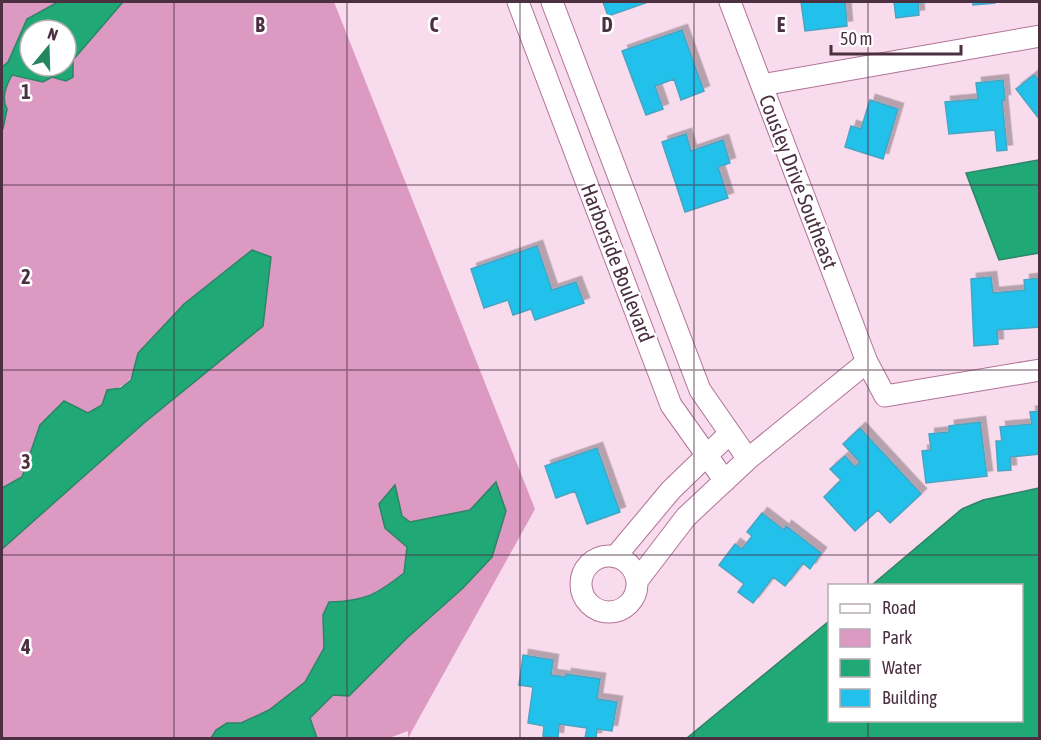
<svg xmlns="http://www.w3.org/2000/svg" width="1041" height="740" font-family="'Asap Condensed',sans-serif">
<style>
.green{fill:#dc99c2}
.water{fill:#20a876;stroke:#2d8466;stroke-width:1.5;fill-rule:evenodd}
.building{fill:#21c1ec;stroke:#4aa4c2;stroke-width:1.5;filter:url(#shadow)}
.lines{fill:none;stroke-linecap:round;stroke-linejoin:round}
.street-casing{stroke:#b27299;stroke-width:23}
.street{stroke:#fff;stroke-width:21}
.grid{fill:none;stroke:#4b3041;stroke-width:1.5;stroke-opacity:0.55}
.labels{text-anchor:middle;stroke-width:5;stroke-linejoin:round;paint-order:stroke}
.street-label{font-size:21px;fill:#4b3041;stroke:#fff}
.grid-label{font-size:20px;text-anchor:middle;font-weight:bold;fill:#4b3041;stroke:#fff;stroke-width:5;stroke-linejoin:round;paint-order:stroke}
</style>
<defs>
<filter id="shadow"><feDropShadow dx="5.5" dy="-5.5" stdDeviation="0" flood-color="#0004"/></filter>
</defs>
<rect width="100%" height="100%" fill="#f8dbec"/>
<path class="green" d="M2,2H58L27,19L8,62L2,67Z
M123,2H334L535,509L408,738V731L389,738H317L310,718L333,695L407,638L463,588L495,483L470,510L410,522L402,516L394,486L385,528L407,547L404,573C375,595 365,600 329,602L323,615L324,648L305,682L269,710L241,723H227L216,730L211,738H2V549L144,423L263,326L138,353C132,376 133,386 107,390L102,405L88,414L40,425L22,478L2,488V128L7,109C1,98 6,86 12,75L43,82L52,77L66,81L73,77V60Z"/>
<path class="water" d="M58,2H123L73,60V77L66,81L52,77L43,82L12,75C6,86 1,98 7,109L3,129L2,67L8,62L27,19ZM30,30H66V66H30Z
M1039,160V253L999,260L966,173Z
M252,250L271,257L263,326L144,423L2,549V488L22,477L40,425L64,401L88,413L102,405L107,390L121,388L131,380L138,353L184,304Z
M496,482L506,511L492,557L463,588L407,638L349,696L333,695L310,718L317,738H211L216,730L227,723H241L269,710L305,682L324,648L323,615L329,602C365,601 376,595 404,573L407,547L385,528L379,504L395,485L402,516L410,522L470,510Z
M1039,488V738H687L829,621L830,720H1022V586L872,585L962,509L983,500Z"/>
<path class="building" d="M603,2H648L608,16Z
M801,2H845L847,26L805,31Z
M894,2H931L918,3L919,15L896,18Z
M973,2H995V3L973,5Z
M682,30L704,91L681,100L674,79L655,86L663,109L646,115L622,51Z
M1034,75L1040,81V120L1016,89Z
M1003,80L1005,100H1002L1007,150L997,151L995,130L949,134L945,102L978,99L976,83Z
M870,100L898,109L883,159L845,147L851,126L861,129Z
M686,134L691,151L723,140L730,163L718,167L728,198L685,212L662,142Z
M537,246L552,290L576,282L584,303L535,320L531,309L513,315L508,300L484,308L471,269Z
M991,277L993,293L1025,290L1024,280L1040,278V327L997,330L998,344L974,346L971,279Z
M1040,411V454L1010,457L1011,470L998,471L996,441H1002L1000,427L1032,424L1030,412Z
M980,422L987,476L926,483L922,451L931,450L929,434L949,432V426Z
M860,428L921,494L890,523L878,510L855,531L824,497L841,480L830,469L845,456L855,467L860,462L843,444Z
M597,448L620,512L587,524L575,491L556,498L545,466Z
M762,513L784,530L786,526L821,553L810,569L803,563L785,586L773,577L753,603L738,592L744,584L719,565L735,544L742,549L752,536L747,532Z
M523,655L553,660L551,675L566,677V674L600,679L597,699L617,702L612,731L597,729L596,738H585L587,728L559,724L558,738L543,736L544,726L528,723L533,687L519,685Z"/>
<g class="lines">
<defs>
<path id="street" d="M518,2L671,405L725,481
M552,2L700,390L748,459
M730,2L867,362L885,396L1040,370
M762,85L1040,36
M581 584a28 28 0 1 1 56 0a28 28 0 1 1-56 0Z
M615,557L671,490L730,433
M637,581L686,517L748,459L867,362"/>
</defs>
<use href="#street" class="street-casing"/>
<use href="#street" class="street"/>
</g>
<path class="grid" d="M174,2V738M347,2V738M520,2V738M694,2V738M868,2V586M2,185H1040M2,370H1040M2,555H1040M868,720V738"/>
<g class="labels">
<g class="street-label">
<text transform="translate(798 182) rotate(69)" y="7">Cousley Drive Southeast</text>
<text transform="translate(617 263) rotate(69)" y="7">Harborside Boulevard</text>
</g>
</g>
<g class="grid-label">
<text x="260" y="32">B</text>
<text x="434" y="32">C</text>
<text x="607" y="32">D</text>
<text x="781" y="32">E</text>
<text x="26" y="99">1</text>
<text x="26" y="284">2</text>
<text x="26" y="469">3</text>
<text x="26" y="654">4</text>
</g>
<rect width="1041" height="740" fill="none" stroke="#4b3041" stroke-width="6"/>
<rect x="828" y="584" width="195" height="138" fill="#ffffff" stroke="#b7acb3" stroke-width="1.5"/>
<rect x="840" y="604" width="30" height="9" fill="#ffffff" stroke="#b7acb3" stroke-width="1.5"/>
<text x="882" y="614" font-size="18" fill="#4b3041">Road</text>
<rect x="840" y="629" width="30" height="18" fill="#dc99c2" stroke="#b7acb3" stroke-width="1.5"/>
<text x="882" y="644" font-size="18" fill="#4b3041">Park</text>
<rect x="840" y="659" width="30" height="18" fill="#20a876" stroke="#b7acb3" stroke-width="1.5"/>
<text x="882" y="674" font-size="18" fill="#4b3041">Water</text>
<rect x="840" y="689" width="30" height="18" fill="#21c1ec" stroke="#b7acb3" stroke-width="1.5"/>
<text x="882" y="704" font-size="18" fill="#4b3041">Building</text>
<g transform="translate(48 48) rotate(19)"><circle r="28" fill="#ffffff" stroke="#b7acb3" stroke-width="1.5"/>
<path d="M0-4.5L10 22L0 15L-10 22Z" fill="#24865f"/>
<text y="-9" font-size="16" font-weight="bold" text-anchor="middle" fill="#4b3041">N</text>
</g>
<path d="M831 45v9h130v-9" fill="none" stroke="#4b3041" stroke-width="3"/>
<text x="840" y="45" font-size="18" fill="#4b3041" stroke="#ffffff" stroke-width="4.5" paint-order="stroke">50 m</text>
</svg>
